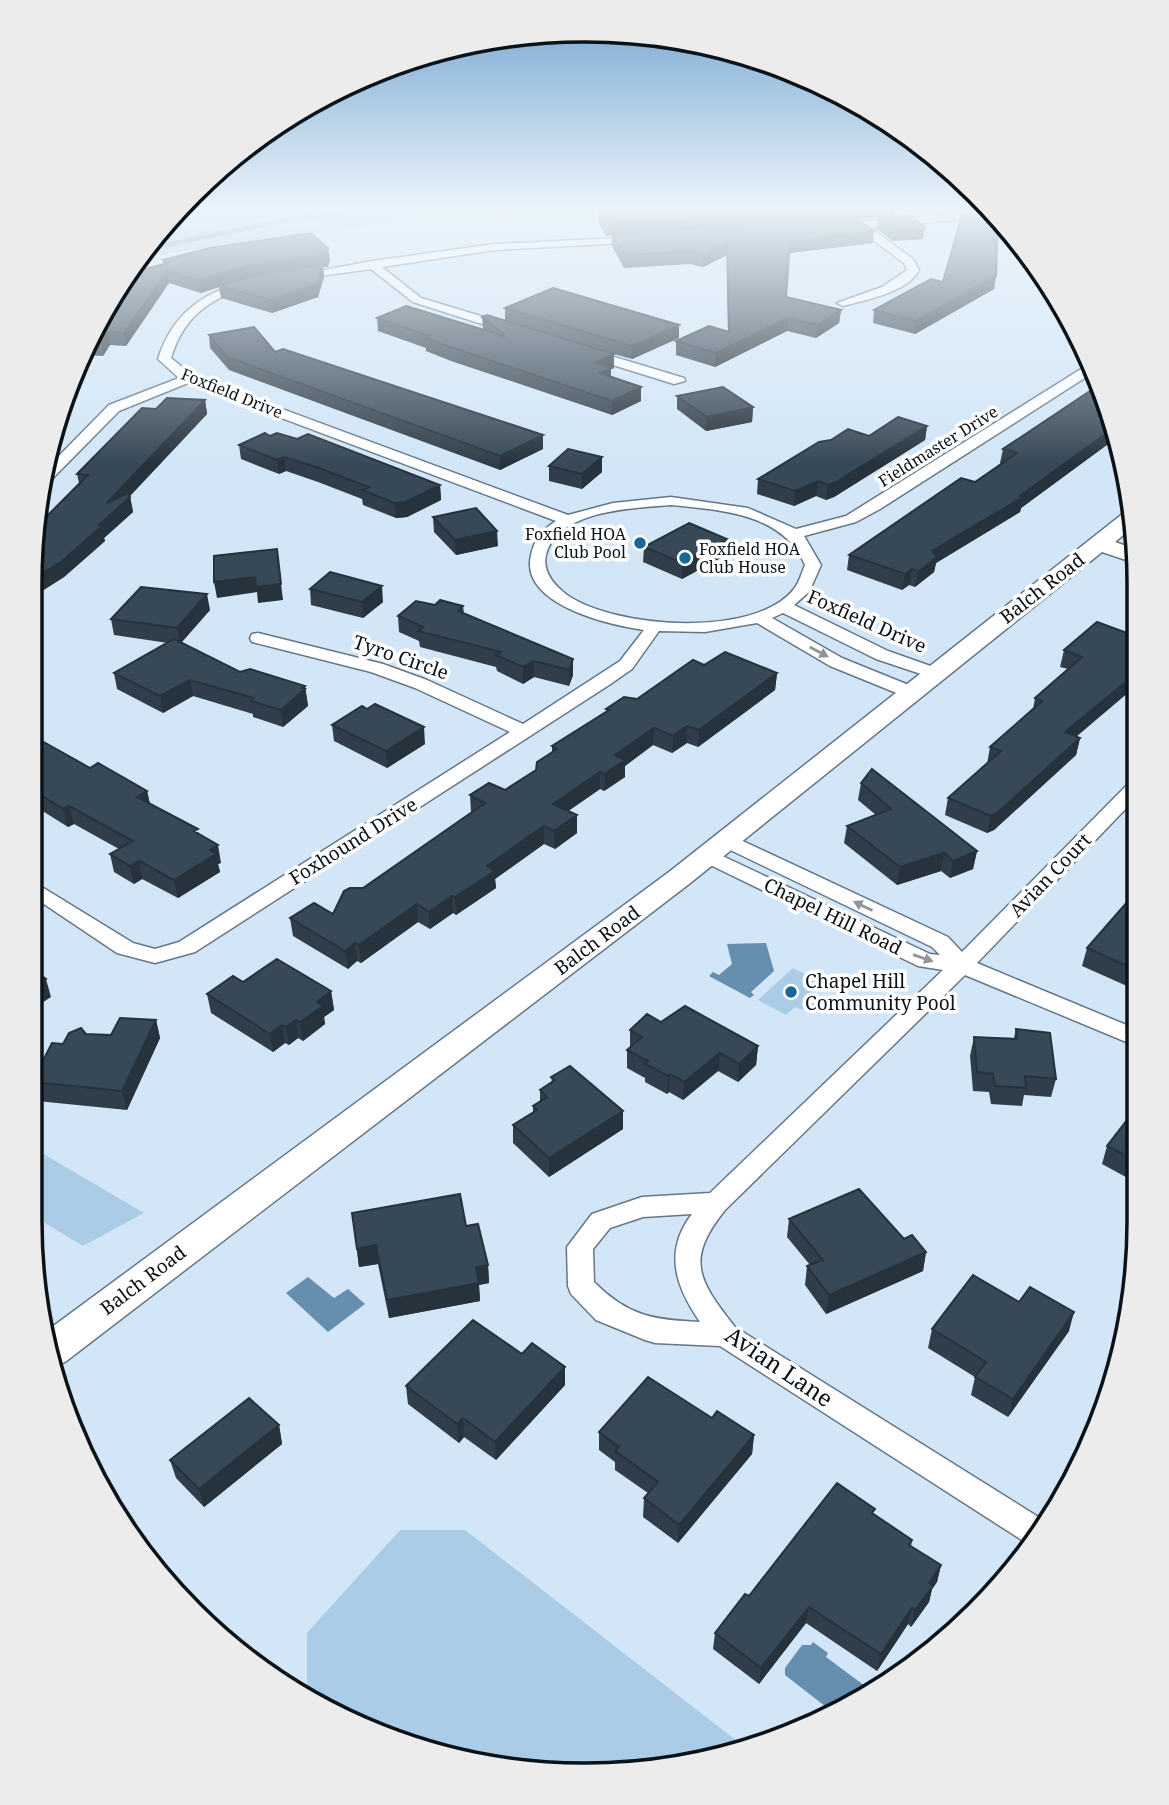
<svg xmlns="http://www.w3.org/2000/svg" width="1169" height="1805" font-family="'Noto Serif',serif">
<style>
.green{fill:#abcce7}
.water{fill:#668eae}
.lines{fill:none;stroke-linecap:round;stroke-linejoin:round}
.stream{stroke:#668eae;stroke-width:4.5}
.street-casing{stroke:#657786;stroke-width:3}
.secondary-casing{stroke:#657786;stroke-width:3}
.street{fill:#fff;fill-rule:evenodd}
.secondary{fill:#fff;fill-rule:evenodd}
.wall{fill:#2f3e4a}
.shaded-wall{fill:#26323c}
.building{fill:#374856;stroke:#26323c;stroke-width:2}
.oneway{fill:#929597}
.poi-dot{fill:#1a6699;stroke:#fff;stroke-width:2.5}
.labels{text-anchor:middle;stroke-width:7;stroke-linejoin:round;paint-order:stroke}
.far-street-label{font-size:16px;fill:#0c1318;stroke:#fff}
.far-poi-label{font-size:16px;fill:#0c1318;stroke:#fff;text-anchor:end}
.street-label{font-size:19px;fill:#0c1318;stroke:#fff}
.poi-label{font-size:19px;fill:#0c1318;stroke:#fff;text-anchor:start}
.near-street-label{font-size:23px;fill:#0c1318;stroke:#fff}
.rim{fill:none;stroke:#0c1318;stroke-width:3.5}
</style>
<rect width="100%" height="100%" fill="#d2e6f7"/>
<path class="green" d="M176,211H516L415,219L169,253L139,261Z
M793,968L821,982L812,990L821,1000C812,1009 806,1012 795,1007L786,1015L758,1000Z
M30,1146L144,1213L83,1246L30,1214Z
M400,1530H465L746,1748L728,1756L584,1775L406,1746L307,1693V1633Z"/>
<path class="water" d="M766,943L774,971L751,992L754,995L750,998L709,976L713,972L719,975L732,964L727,944Z
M308,1277L334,1298L348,1289L365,1304L328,1332L286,1293Z
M813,1642L828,1653L826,1657L865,1686L866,1694L830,1710L785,1675V1668L802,1645H811Z"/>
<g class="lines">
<path class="stream" d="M147,249L271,223L350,211"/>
<defs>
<path id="street" d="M990,211L996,217L869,227L913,259L919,270C908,292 866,300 843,306L837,303L882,287L907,270L904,263L857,228H833V224Z
M641,237L646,240L645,242L495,250L382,267L421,298L514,326V332L510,333L413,302L371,269L298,279L292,276L372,261L495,244Z
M245,282L249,283V287C209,298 183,318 171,358L193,376L568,515L613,503L671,497L748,508L796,529L846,516L1089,364H1091L1094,372L880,509L856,522L804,536L821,565L809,592L794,605L888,651L939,669L942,673L933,678L876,659L783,613L772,618L842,658L916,688L919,692L916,696H904L830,666L757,623L705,632L659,631L632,669L609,685L195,952L155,963L117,953L32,896V881L133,943L155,949L179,942L510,732L415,688L371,672L252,642L250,638L252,634L258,633L383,664L427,680L523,724L620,661L644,630C610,625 519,605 531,555C534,540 543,529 556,521L188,383L119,411L50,481L44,482L48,467L109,405L179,378L158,359C172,315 201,293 245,282ZM671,505C721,510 783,513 805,565C802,572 799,583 794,589C755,639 614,628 567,595C554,585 542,572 546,555C556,510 634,508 671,505Z
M588,349L684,378L685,381L674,384L584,356V350Z
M1137,780V797L977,963L1136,1029V1046L965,975L725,1210C685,1260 698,1280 735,1327L1043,1520L1028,1544L720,1346L655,1343L645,1340L596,1320L571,1294L568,1286L567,1247L592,1214L642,1197L710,1193L943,970L918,966L700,860L697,856L700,852H714L930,954L940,955L932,947L718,844L715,840L718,836H732L948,937L962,952L1130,782ZM692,1214C663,1252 676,1287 700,1322C653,1320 628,1316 594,1282L593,1249L610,1228L643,1217Z"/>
<path id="secondary" d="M1132,511L1134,526L1115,542L1138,550V564L1102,552L689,884L65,1362L54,1366L48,1330L669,872L1125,512Z"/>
</defs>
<use href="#street" class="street-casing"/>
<use href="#secondary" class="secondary-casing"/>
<use href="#street" class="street"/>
<use href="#secondary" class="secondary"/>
</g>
<path class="wall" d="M598,211H895L894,216L923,239L893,241L876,229L878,217H887L800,222L873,243L789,253L786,297L841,310L839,323L816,338L787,331L715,367L676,355V341L728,332L727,255L703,267L690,264L624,268L612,246V235L606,236L598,222Z
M163,260H330L328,267H323L324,277L318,297L272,313L221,298L219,287L201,293L169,283L126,346L110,345L103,356L82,355L87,340L163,264Z
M996,276L994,289L915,334L873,323L874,310L943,282Z
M505,308L679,338L632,359L614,354V368L611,369V377L641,387V401L612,415L451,361L426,351V348L378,331L377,318L483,330L482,317L505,321Z
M209,335L275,352L543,435V449L500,470L229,370L210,348Z
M1099,385L1119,436L1021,508L1020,512L936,563L934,572L915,587L909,585L902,590L847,570L849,555L975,482L1002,464L1000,463L1003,449Z
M677,396L753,407L752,422L706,431L677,409Z
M205,400L207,414L130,496L133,512L104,538L105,541L64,577L34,596V531L39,528L38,525L79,483L77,474L156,409Z
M927,426L925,440L834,497L826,500L816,496L794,506L757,494L758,479L869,436Z
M270,436L440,485L441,500L407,517L396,518L363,505L362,499L318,482L286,471L279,474L241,459L239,445Z
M602,457V472L582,489L549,481V466Z
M433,517L498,546L456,555L434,532Z
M727,539L726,555L682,579L643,562L644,547Z
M310,589L383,602L363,618L311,605Z
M435,605L463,606L464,613L573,659V675L569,686L534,677L523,684L497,671L496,667L420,647L419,641L399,632L398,616Z
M210,610L181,643L240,672L305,686L308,706L283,727L253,717V714L193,696L163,713L117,689L114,673L168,643L114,635L111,619Z
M1097,622L1137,685L1076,737L1080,738L1076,755L994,830L987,833L945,815L948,798L987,764L990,747L1033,709L1035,698L1068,669L1060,667L1064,650Z
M704,665L777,673L775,690L698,747L687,743L672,753L653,745L625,766V777L604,791L600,789L568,811L577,833L555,849L544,844L495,879L496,888L456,915L453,913L430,929L418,922L361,963L357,961L348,969L293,936L290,918L333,914L363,888L471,813L470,795L505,790L536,770L552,752V746L606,712V709L637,699Z
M332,725L425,744L387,768L334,741Z
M33,736L90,768L147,791L150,804L199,834L221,863L218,864L220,872L178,898L142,879L134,884L114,872L110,854L119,849L74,824L68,827L33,805Z
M861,783L977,851L973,869L950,878L941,871L897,885L844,843L847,826L876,815L858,800Z
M1136,892V990L1082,966L1087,948Z
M331,991L334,1010L324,1017L325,1024L303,1041L298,1038L289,1045L285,1043L273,1052L211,1013L207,994Z
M156,1020L160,1038L127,1110L37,1101L32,1082L63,1044L86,1034L111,1035Z
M661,1022L758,1046L756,1065L738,1082L718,1071L683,1100L669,1092L667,1094L645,1082V1078L627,1068V1050L630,1048V1030Z
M1016,1029L1056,1079L1051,1097L1024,1095L1022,1106L991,1104L989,1092L973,1091L970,1056L974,1037L1014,1038Z
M551,1077L623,1111V1129L549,1177L513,1143V1125L533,1112V1106L540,1102V1090L552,1082Z
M1135,1118V1182L1102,1164L1107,1146Z
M352,1213L466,1226L488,1265L489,1283L479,1285L480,1301L389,1318L378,1264L359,1267Z
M789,1219L904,1239L926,1252L923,1271L826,1314L805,1285L807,1266L810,1265L787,1237Z
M932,1329L1069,1331L1008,1417L971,1395L975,1377L928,1348Z
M522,1354L565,1367V1385L496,1460L464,1437L459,1443L408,1404L406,1386Z
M712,1418L754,1435L752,1454L678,1543L643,1517L644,1498L648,1493L615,1470V1462L599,1450V1432Z
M279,1425L282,1444L204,1507L176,1478L170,1460Z
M874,1514L912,1540L911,1546L941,1565L937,1582L932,1589L929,1602L911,1627L908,1624L877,1671L806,1623L759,1684L713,1649L715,1633L749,1596Z"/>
<path class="shaded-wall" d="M795,211H895L894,216L606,236V224Z
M925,227L923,239L893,241L895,229Z
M874,231L873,243L789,253L790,241Z
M727,243V255L703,267V255Z
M328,248L330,260L328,267H323L324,277L318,297L272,313L271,300L219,286V287L201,293L199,280L247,266Z
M167,271L169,283L126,346L124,333Z
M996,276L994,289L915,334L916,321Z
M841,310L839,323L816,338L817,325Z
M788,318L787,331L715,367L716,353Z
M679,325V338L632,359V346Z
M107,332L110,345L103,356L101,342Z
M614,354V368L611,369V382L600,374L595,363Z
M641,387V401L612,415V401Z
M205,400L207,414L128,498L130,497L133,512L104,538L105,541L64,577L34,596V578L99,525L107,503Z
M753,407L752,422L706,431L707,417Z
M927,426L925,440L834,497L826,500L828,485Z
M1115,427L1119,436L1021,508L1020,512L936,563L934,572L915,587L918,572L932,551L1020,496Z
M543,435V449L500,470V456Z
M284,457L286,471L279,474L277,460Z
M602,457V472L582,489V474Z
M818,481L816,496L794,506L795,491Z
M440,485L441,500L407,517L396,518L394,503Z
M497,531L498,546L456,555L455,540Z
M727,539L726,555L682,579L683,563Z
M912,569L909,585L902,590L905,574Z
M255,577L281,584L283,600L258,603L257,592L217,598L214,582Z
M382,586L383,602L363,618L362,602Z
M207,594L210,610L180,644L177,628Z
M573,659V675L569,686V670Z
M534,661V677L523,684V667Z
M1138,672L1137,685L1061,749L1065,732Z
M777,673L775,690L698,747L699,730Z
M190,680L193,696L163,713L160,696Z
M305,686L308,706L283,727L281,710Z
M687,726V743L672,753L673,736Z
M424,727L425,744L387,768L386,751Z
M654,728L653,745L625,766V777L604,791L605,774L615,755Z
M1080,738L1076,755L994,830L987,833L991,816Z
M600,772V789L554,821L553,804Z
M147,791L151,809L137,797Z
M69,806L74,824L68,827L63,809Z
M577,815V833L555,849L554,831Z
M544,826V844L495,879L496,888L456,915L455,897L487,866Z
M218,845L221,863L218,864L220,872L178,898L174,880L210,850Z
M977,851L973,869L950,878L953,861Z
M944,853L941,871L897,885L900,867Z
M139,861L142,879L134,884L130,866Z
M452,896L453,913L430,929L429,912Z
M417,904L418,922L361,963L359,945Z
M355,943L357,961L348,969L345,951Z
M46,979L51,997L31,1010V988Z
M331,991L334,1010L324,1017L325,1024L303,1041L300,1022L317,1002Z
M156,1020L160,1038L127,1110L122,1091Z
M296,1020L298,1038L289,1045L286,1027Z
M282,1025L285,1043L273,1052L270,1034Z
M758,1046L756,1065L738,1082L739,1064Z
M720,1053L718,1071L683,1100L684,1082Z
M670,1074L669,1092L667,1094L668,1076Z
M623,1111V1129L549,1177V1158Z
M376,1245L378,1264L359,1267L357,1249Z
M926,1252L923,1271L826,1314L829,1295Z
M488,1265L489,1283L479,1285L480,1301L389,1318L387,1300L476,1267Z
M1074,1312L1069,1331L1008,1417L1013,1399Z
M565,1367V1385L496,1460L495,1442Z
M463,1418L464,1437L459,1443L457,1424Z
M279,1425L282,1444L204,1507L199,1489Z
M754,1435L752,1454L678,1543L679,1525Z
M941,1565L937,1582L932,1589L929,1602L911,1627L915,1610L929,1583Z
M809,1607L806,1623L759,1684L761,1668Z
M912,1608L908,1624L877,1671L881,1654Z"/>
<path class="building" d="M598,211H795L606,224Z
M993,213L998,218L996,276L916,321L874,310L931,279L943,282L962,215Z
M909,215L925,227L895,229L878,217Z
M857,219L874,231L790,241L786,297L841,310L817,325L788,318L716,353L676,341L709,326L729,332L727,243L703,255L691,252L624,255L612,234Z
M311,233L328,248L326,254L247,266L199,280L167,271L124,333L107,332L101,342H86L131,273L134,272L168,263L163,260L210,248Z
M323,265L317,284L271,300L219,286L255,275Z
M553,288L679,325L632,346L505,308Z
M406,306L507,337L482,317L487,315L614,354L595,363L611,368L600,373L641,387L612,401L450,347L426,338L430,336L377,318Z
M254,327L275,352L283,349L543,435L500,456L227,357L209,335Z
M1099,385L1115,427L1020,496L1023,497L932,551L937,557L918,572L912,569L905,574L849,555L961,478L975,482L1017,453L1003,449Z
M723,387L753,407L707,417L677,396Z
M167,398L205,400L107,503L128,493L130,497L99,525L102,526L61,562L34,578V531L43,526L38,525L88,475L77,474L142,408L156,409Z
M898,417L927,426L836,482L828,485L818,481L795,491L758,479L819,442L831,440L848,429L869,436Z
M265,433L270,436L277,433L297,439L308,434L440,485L406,502L394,503L362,490L369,487L316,467L284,457L277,460L239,445Z
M568,449L602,457L582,474L549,466Z
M476,508L497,531L455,540L433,517Z
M689,523L727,539L683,563L644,547Z
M277,549L281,584L256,587L255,577L214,582V556Z
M330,572L382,586L362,602L310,589Z
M141,587L207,594L177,628L111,619Z
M440,600L463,606L458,611L573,659L569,670L534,661L523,667L496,655L501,652L418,631L423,627L398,616L416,601L435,605Z
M1097,622L1138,637V672L1065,732L1080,738L997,813L991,816L948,798L1001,751L990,747L1042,701L1035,698L1082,657L1064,650Z
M174,639L240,672L250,669L305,686L302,688L305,689L281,710L251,701L254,698L190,680L160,696L114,673Z
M725,652L777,673L699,730L687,726L673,736L654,728L615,755L625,760L605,774L600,772L553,804L577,815L554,831L544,826L487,866L495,871L455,897L452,896L429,912L417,904L359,945L355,943L345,951L290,918L314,903L333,914L344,891L350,888H363L485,803L470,795L489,783L505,790L536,770L537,762L557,749L552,746L609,710L606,709L624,697L637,699L693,660L704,665Z
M375,704L424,727L386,751L332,725L362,706L367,709Z
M33,736L90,768L98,763L147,791L137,797L198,829L194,831L218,845L210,850L216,854L174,880L139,861L130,866L110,854L133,841L69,806L63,809L33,790Z
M872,769L977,851L953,861L944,853L900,867L847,826L891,809L861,783Z
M1136,892V970L1087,948Z
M277,959L331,991L317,1002L323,1006L300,1022L296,1020L286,1027L282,1025L270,1034L207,994L233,976L243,982Z
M31,968L46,979L31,988Z
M685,1006L758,1046L739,1064L720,1053L684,1082L670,1074L668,1076L645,1064L648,1061L627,1050L642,1037L630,1030L647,1014L661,1022Z
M120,1018L156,1020L122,1091L32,1082L52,1043L63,1044L69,1033L81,1028L86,1034L111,1035Z
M1016,1029L1050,1033L1056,1079L1025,1076L1026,1088L995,1086L993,1074L977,1072L974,1037L1017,1039Z
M570,1066L623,1111L549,1158L513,1125L537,1110L533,1106L547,1097L540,1090L555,1080L551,1077Z
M1135,1118V1160L1107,1146L1127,1120L1132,1123Z
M859,1189L904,1239L912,1235L926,1252L829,1295L807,1266L823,1260L789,1219Z
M460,1194L466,1226L478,1224L488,1265L476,1267L479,1283L387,1300L376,1245L357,1249L352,1213Z
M973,1275L1019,1302L1030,1287L1074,1312L1013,1399L975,1377L986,1362L932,1329Z
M473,1320L522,1354L532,1343L565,1367L495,1442L463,1418L457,1424L406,1386Z
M648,1377L712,1418L717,1411L754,1435L679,1525L644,1498L658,1482L615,1451L619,1447L599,1432Z
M249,1398L279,1425L199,1489L170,1460Z
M837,1483L875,1509L872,1513L912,1540L909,1545L941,1565L929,1583L933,1586L915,1610L912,1608L881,1654L809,1607L761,1668L715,1633L745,1594L749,1596Z"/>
<defs><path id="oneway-solid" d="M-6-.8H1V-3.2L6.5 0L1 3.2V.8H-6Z" transform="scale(1.75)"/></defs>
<g class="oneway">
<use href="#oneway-solid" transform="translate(819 652) rotate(28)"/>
<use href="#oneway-solid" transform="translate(863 906) rotate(-154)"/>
<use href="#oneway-solid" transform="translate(923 958) rotate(19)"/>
</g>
<linearGradient id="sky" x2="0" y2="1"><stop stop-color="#74a5d1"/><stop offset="0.45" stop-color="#ebf4fb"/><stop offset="1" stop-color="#ebf4fb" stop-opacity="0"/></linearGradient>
<rect width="1169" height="464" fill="url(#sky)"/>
<g class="poi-dot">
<circle cx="640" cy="543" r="7"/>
<circle cx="685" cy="558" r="7"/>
<circle cx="791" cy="992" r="7"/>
</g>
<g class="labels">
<g class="far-street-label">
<text transform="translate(232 393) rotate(22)" y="6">Foxfield Drive</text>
<text transform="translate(938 446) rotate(-32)" y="6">Fieldmaster Drive</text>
</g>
<g class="far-poi-label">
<text x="626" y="540">Foxfield HOA<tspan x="626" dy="18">Club Pool</tspan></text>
<text x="699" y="555" text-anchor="start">Foxfield HOA<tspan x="699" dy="18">Club House</tspan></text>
</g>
<g class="street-label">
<text transform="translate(1042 588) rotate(-38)" y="7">Balch Road</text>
<text transform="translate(867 621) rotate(24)" y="7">Foxfield Drive</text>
<text transform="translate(401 657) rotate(19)" y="7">Tyro Circle</text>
<text transform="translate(353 841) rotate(-32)" y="7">Foxhound Drive</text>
<text transform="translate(1050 875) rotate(-46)" y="7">Avian Court</text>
<text transform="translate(833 916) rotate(26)" y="7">Chapel Hill Road</text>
<text transform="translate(597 940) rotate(-37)" y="7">Balch Road</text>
<text transform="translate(143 1280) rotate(-37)" y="7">Balch Road</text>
</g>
<g class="poi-label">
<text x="805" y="988">Chapel Hill<tspan x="805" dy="22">Community Pool</tspan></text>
</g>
<g class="near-street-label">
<text transform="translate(779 1367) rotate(34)" y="8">Avian Lane</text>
</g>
</g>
<path d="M0 0H1169V1805H0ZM584 42H585A542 542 0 0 1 1127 584V1221A542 542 0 0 1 585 1763H584A542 542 0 0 1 42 1221V584A542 542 0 0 1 584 42Z" fill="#ececed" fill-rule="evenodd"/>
<path class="rim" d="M584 42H585A542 542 0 0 1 1127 584V1221A542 542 0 0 1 585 1763H584A542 542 0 0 1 42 1221V584A542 542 0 0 1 584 42Z"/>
</svg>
